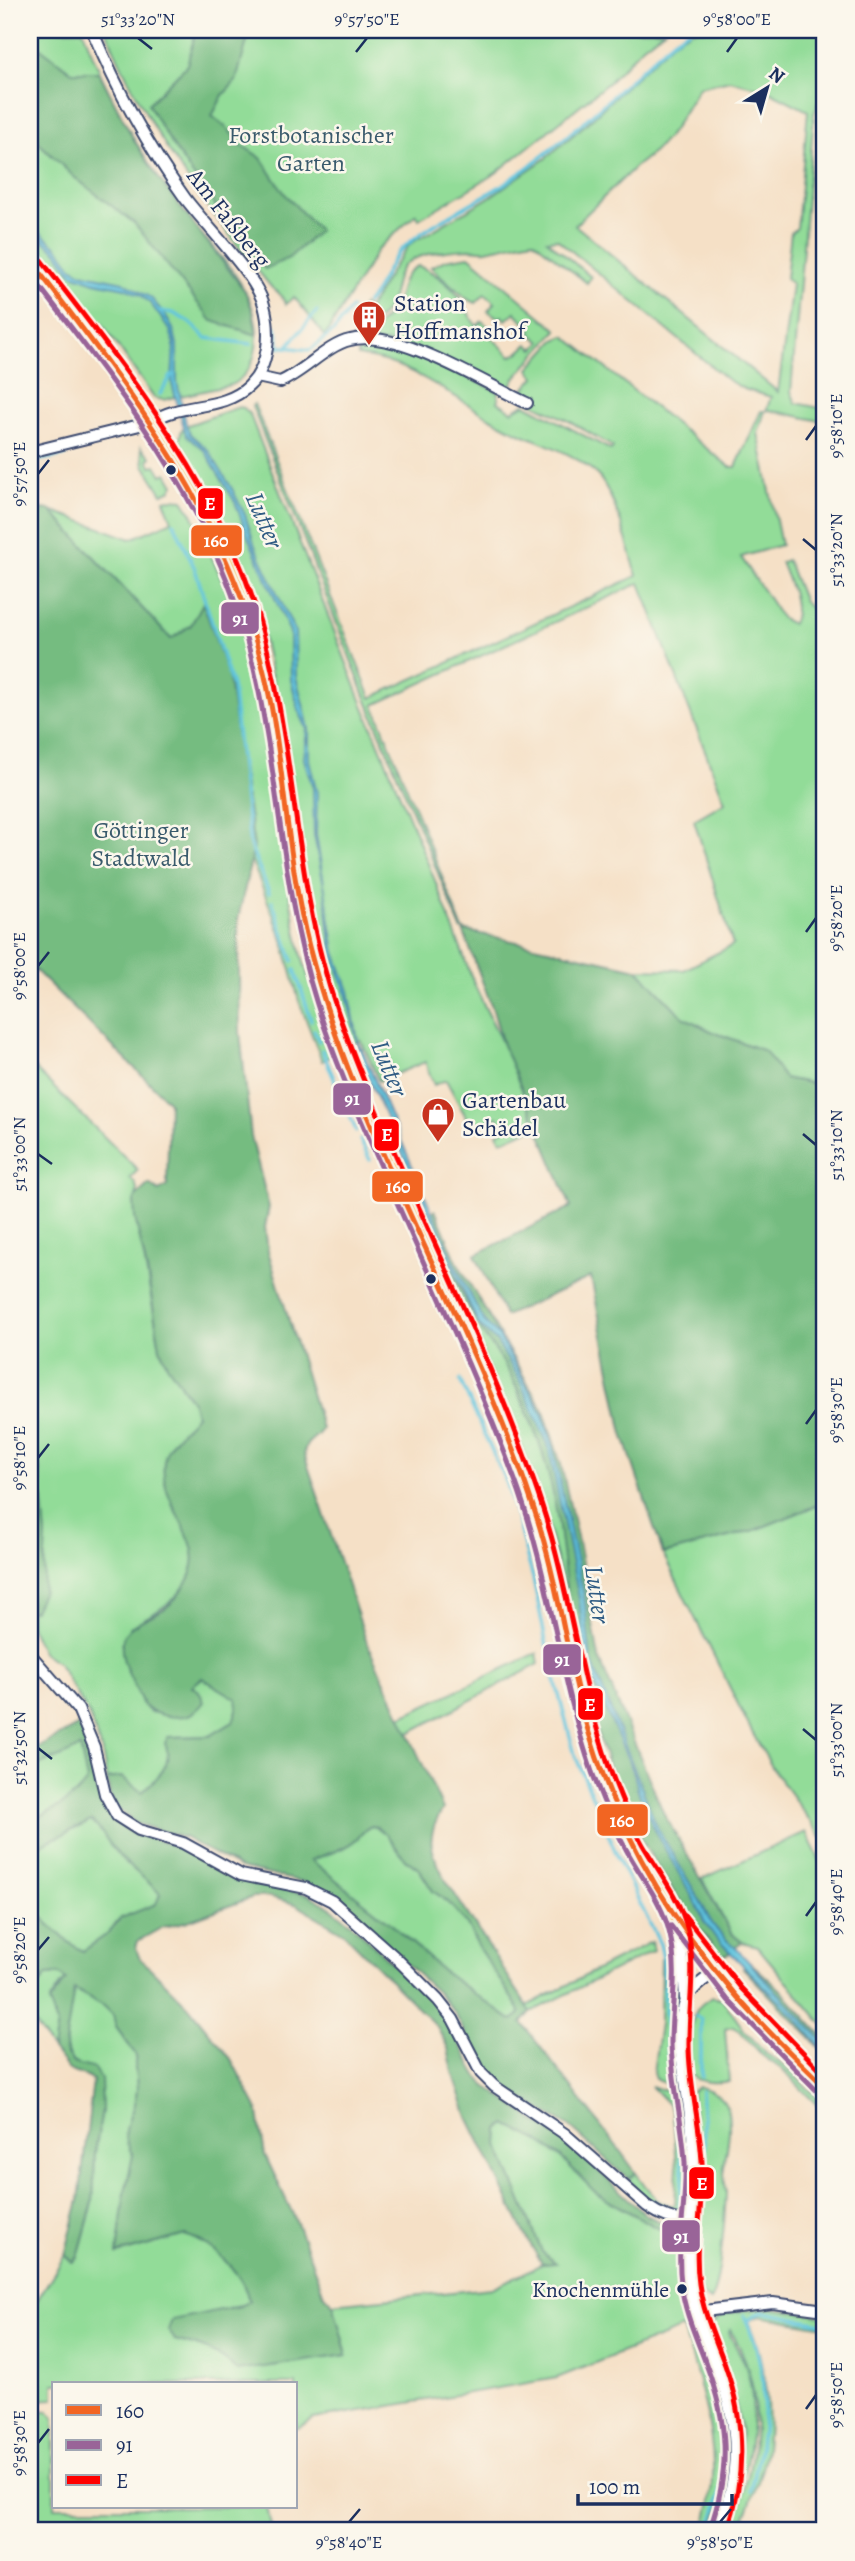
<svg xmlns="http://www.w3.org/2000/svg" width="855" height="2561" font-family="Alegreya,serif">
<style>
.green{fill:#92dc98;stroke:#56867b;stroke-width:2;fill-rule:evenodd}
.forest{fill:#75bc80;stroke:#48766f;stroke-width:2;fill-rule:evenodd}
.water{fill:#60c5de;stroke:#3e7a9e;stroke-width:2}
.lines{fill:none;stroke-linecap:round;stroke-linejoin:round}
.stream{stroke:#60c5de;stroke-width:3.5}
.minor-casing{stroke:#3c4a6e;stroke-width:14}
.major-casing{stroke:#3c4a6e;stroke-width:18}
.minor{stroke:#fff;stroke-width:10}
.major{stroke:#f3c26a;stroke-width:14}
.bus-1-casing{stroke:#fbf7ec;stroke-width:10}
.bus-2-casing{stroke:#fbf7ec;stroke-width:10}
.bus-3-casing{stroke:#fbf7ec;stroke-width:10}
.bus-1{stroke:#f26522;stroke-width:5}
.bus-2{stroke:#996498;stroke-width:5}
.bus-3{stroke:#f00;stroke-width:5}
.ticks{fill:none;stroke:#1b2f5e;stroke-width:2.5}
.bus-dot{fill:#1b2f5e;stroke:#fbf7ec;stroke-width:2.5}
.labels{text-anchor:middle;stroke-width:5;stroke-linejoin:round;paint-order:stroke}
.bus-label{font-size:22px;fill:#1b2f5e;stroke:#fbf7ec;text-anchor:end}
.park-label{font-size:24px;fill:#395a6c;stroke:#fbf7ec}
.street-label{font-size:24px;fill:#1b2f5e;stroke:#fbf7ec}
.poi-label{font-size:24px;fill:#1b2f5e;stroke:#fbf7ec;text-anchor:start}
.water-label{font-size:26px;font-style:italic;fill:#305c84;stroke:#fbf7ec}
.line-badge{stroke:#fbf7ec;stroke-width:2.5}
.badge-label{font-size:19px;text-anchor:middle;font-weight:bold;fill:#fff}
.neatline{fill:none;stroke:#1b2f5e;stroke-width:2.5}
.ticks-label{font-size:18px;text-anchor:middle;fill:#1b2f5e}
</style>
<rect width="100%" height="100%" fill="#fbf7ec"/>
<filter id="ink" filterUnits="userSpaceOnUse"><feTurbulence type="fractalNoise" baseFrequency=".0143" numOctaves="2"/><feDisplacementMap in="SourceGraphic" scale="14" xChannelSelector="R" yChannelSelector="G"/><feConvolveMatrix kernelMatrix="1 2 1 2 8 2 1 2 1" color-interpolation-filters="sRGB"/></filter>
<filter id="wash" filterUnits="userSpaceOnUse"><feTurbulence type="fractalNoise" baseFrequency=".00686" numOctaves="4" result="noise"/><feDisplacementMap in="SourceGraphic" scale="28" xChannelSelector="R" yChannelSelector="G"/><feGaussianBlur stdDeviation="1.57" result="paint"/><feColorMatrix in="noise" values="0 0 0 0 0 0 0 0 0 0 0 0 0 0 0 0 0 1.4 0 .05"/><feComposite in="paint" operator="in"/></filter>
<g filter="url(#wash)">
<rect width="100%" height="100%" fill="#f5e0c6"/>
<path class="green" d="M30,30H83C106,93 138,152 179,207C202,238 242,272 253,310C261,337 258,371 231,385L163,400L154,398L103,325L83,306L30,241Z
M106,30H664L642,47L609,82L496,173L419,219L416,214L378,249L325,336L294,297L286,304L279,293L272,288C203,204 147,132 106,30Z
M693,30H825V99L818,103L814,114L791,392L796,403L825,409V422L769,410L765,411L758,433L781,545L741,557L782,619L792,624C801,605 788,581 781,562L787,560L804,602L825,621V1086L783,1078L765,1051L713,1032L683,1017L637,969L684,970L733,945L694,820L725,802L640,583L374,705L463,930L461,929L367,701L252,406L254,404L371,698L637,576C631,553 614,494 599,477C578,453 539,443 511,429C463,406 412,360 358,356L359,342L391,343L498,391V402L512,411L525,404L611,450L613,447L569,421L518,396L535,377L529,369L555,340L565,336L730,467H736L761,411H766L771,397L744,389L728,380L557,239L547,240L591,277L587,283L533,240C517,243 501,247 486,250C480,251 475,249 470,249C452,250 422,252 407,263C387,278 403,306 370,325C364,328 361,329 355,327L353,323L363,305L369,308L394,266L410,244L488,198L546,158L587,123L674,41ZM730,80L767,90L808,111L797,228L791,232L786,278L792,284L778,392L575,225L635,167L654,152L672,132L699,87Z
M469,256L557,330L515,378L508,390L471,374L360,336C374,328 386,321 394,307C403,291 398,275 418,266C434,271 454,288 463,302C469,312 469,318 477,326L482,321L491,329L490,336L511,356L517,354L528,344L534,349L541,342L530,333L532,330L515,312L506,320L502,316L499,318L488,311L495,303L485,294L476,303L467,299L431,267L445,260Z
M239,407L244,408L250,415L361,700L434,878L475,986L519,1078L538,1126L501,1141L497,1133L503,1130L498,1117L472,1128L446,1080L434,1085L425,1062L379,1081L361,1040L350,1045L330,994L311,919L285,737L262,632L235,552L179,440L182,429L188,425Z
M141,447L151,457L148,460L151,466L156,465L162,475L167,473L174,485L170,491L162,494L144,465Z
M170,499L183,500L191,512C216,565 241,617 255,674C278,766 279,861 301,952C309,986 326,1019 338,1052L322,1061L299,1001L283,940L251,859L254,847L228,675L204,604L191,625L172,640L50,510L131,539L172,521L164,500Z
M30,1064L138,1170L130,1178C138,1185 139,1192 134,1202L160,1348L193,1403L196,1416C186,1428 171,1438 166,1454C163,1464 165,1474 167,1485C170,1506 182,1520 190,1540C208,1585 162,1609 130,1627L122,1651L143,1705L150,1712L178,1716L192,1686L202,1678L237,1699L238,1707L233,1722L210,1736L168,1737C164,1746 170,1751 168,1760C166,1772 151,1784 142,1793L122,1777L107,1779L102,1752L90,1717L58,1663L42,1652L30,1626V1611L34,1609L46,1535L38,1457L30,1426Z
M426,1214C443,1255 461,1296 484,1335C487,1341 493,1346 497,1352C512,1375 523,1403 534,1429C560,1495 565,1569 574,1639L563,1583L536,1482L441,1258L426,1221Z
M825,1502V1842L775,1772L753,1734L663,1554L755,1530Z
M537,1653L539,1664L407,1734L400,1717Z
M80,1746L88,1781C73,1801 52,1811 30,1822V1769C47,1760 65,1758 80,1746Z
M91,1821C104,1830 110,1848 122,1859C134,1871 148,1881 160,1893L157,1904L121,1918L106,1935L83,1951C62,1941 49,1921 30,1908V1850Z
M371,1826L377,1827L386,1834L405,1859L419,1869L433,1891L448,1902L465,1921L480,1950L519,2009L521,2014L513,2020L510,2019L445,1973L389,1922L310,1860C329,1854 353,1848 363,1830Z
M806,1832L825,1871V2027L757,1946L742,1942L731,1933L702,1879Z
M651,1942L653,1951L531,2012L527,2006Z
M667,1956L670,1970L677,1974L679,1980L673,2025L677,2080L675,2082L667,2084L655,2079L653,2073L660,2024L661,1959Z
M58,1974L67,1980L60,1985L49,2002L57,2024L53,2050L30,2018V1991L33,1992L47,1975Z
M73,1989L104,2006L114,2015L116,2027L136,2055C133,2068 137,2077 137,2089C136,2116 116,2128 134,2154L118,2254L185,2235C211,2242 244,2273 249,2301L247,2304L230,2307L175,2340C198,2346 221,2352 237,2371L347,2355L333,2304L492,2288L542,2264L555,2263L542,2252L498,2145L499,2130L506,2124L534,2138L560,2156L598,2195L662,2230L665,2224L676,2227L682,2238L683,2266L680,2269L686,2303L682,2313L685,2320L693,2322C725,2400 745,2449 712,2531H703C728,2465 702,2391 683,2328L557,2378L313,2419L296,2429V2384H54V2399L30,2400V2312L65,2255L72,2262L78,2257L93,2203L95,2152L102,2110L95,2070C88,2068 78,2067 73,2062C58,2050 71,2006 73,1989Z
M712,1997L723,2000L745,2031L767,2054L786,2067L825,2105V2113L783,2070L763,2056L741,2032L733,2027L725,2029L729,2082C718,2082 700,2084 692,2076C682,2067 690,2023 696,2012C699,2005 705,2001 712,1997Z
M651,2086L666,2091L678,2090L682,2097C685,2124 695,2174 688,2199C686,2205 682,2209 677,2212C655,2214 641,2194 628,2179L636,2173C646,2186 657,2207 675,2205L677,2167L673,2113L669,2105Z
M698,2087C710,2089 724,2096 727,2108C732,2127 727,2149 724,2167C723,2176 726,2186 726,2194C725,2215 720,2287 710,2301L696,2290L693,2270L698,2200L692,2096V2091Z
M771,2308L825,2316V2327L759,2316L748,2321C766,2363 773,2420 763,2465C757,2488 748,2509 739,2531H730C756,2467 770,2391 730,2330L729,2333C734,2344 742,2355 746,2367C760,2411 750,2458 735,2500C739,2475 742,2452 740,2427C738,2405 728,2383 723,2362L725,2360C721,2354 714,2347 711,2339C702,2310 754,2309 771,2308Z
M30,2410L48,2411L54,2418V2507H267L272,2531H30Z"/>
<path class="forest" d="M196,30H250L236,81L223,95L212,116L228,129L240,144L261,158L285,194L319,231L289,258L265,269C222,216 181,164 148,104L187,65Z
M30,40L72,72H99L134,140L157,176L245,291L253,311L257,335L212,321L134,223L74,177L41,145L30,130Z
M30,508L50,510L171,639L191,625L203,603L228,675L254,847L238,919L240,1032L251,1136L269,1207L265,1227L268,1251L322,1429C316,1440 301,1442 305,1457L367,1643L443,1809C424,1838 431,1850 445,1879L531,2012L522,2023L621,2152L636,2173L628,2179L570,2127L501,2086L481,2062L454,2012L440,1995L333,1896L303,1882L240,1868L185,1838L135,1823L118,1809L110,1796L107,1779L121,1777L142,1792C157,1778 174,1765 165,1743L168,1737L210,1736L233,1722L238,1707L237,1699L202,1678L192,1686L199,1691L204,1702C201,1706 196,1711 191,1714C177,1720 154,1716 143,1705C137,1688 123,1669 122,1650C119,1625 146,1620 164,1609C177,1600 190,1581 193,1565C200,1533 152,1496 166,1453C172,1438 186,1428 196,1415L193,1403L167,1365L160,1348L147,1270L135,1218L134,1202L137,1195L149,1184L159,1191L167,1186L169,1102L30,965ZM371,1826L377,1827L386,1834L405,1859L419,1869L433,1891L448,1902L465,1921L480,1950L519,2009L521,2014L513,2020L510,2019L445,1973L389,1922L311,1860C325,1854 341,1851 354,1841C361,1836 363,1830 371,1826Z
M463,930L637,969L683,1017L713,1032L765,1051L784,1078L825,1086V1502L755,1530L663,1554L623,1434L591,1277L505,1316L475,1255L571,1207L503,1045L493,1010Z
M435,1210L457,1262L544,1411L561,1465L578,1542L599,1658L663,1812L731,1933L742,1942L727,1955H719C692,1919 664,1880 642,1840C608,1780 588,1708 574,1640C563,1585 563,1527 548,1472C537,1432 520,1386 496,1351C492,1345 486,1340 483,1334C462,1295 443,1255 426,1214Z
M30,1426L38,1457L46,1535L43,1591L34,1610L30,1611Z
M79,1725L86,1743L97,1792L106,1811L116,1822L131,1832L179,1847L231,1876L252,1883L309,1895L330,1907L353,1925L434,2004L448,2021L476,2075L486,2086L572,2147L646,2215L665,2224L662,2230L598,2195L560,2156L534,2138L506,2124L499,2130L498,2145L542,2252L556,2263L542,2264L528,2240L468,2117L453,2072L448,2048L438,2028L344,1933L295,1904L271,1897H253L188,1921L163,1927L138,1941L136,1948L139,1957L188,2006L231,2059L257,2108L265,2155L297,2223L324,2295L333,2304L347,2355L237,2371C221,2352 198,2346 175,2340L168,2330L172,2320L240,2306L249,2301C244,2274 211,2242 185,2235L117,2254L124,2198L133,2155C115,2127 136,2116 137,2089C137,2077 133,2068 136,2055L116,2027L113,2015L104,2006L74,1989L65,2044L67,2055L73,2063L95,2069L101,2078L102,2110L95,2152L93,2202L78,2257L73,2262L65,2255L79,2200L93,2080L69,2070L53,2050L57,2024L49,2002L66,1980L58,1974L47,1975L33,1993L30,1991V1908C49,1921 62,1941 83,1951L106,1935L121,1918L156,1904L160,1894C148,1881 135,1871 122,1859C111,1849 103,1830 91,1821L30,1850V1822C52,1811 73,1801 87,1781L80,1747C64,1758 46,1760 30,1769V1752Z
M751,1963L780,1989L825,2039V2053L743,1968Z"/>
<path class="water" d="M30,224L58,248L72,267L81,273L123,282L151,298L165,315L173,329L177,344V382L187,428L190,434L208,450L231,487L245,515L255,546L295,632L296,677L309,728V760L317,793L316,835L335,952L349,991L358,1041L455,1265L484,1321L499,1336L542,1413L552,1443L569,1524L584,1597L591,1660L658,1829L703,1906C710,1923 720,1936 735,1947L821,2039L825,2044V2051L795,2017L716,1938L704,1921L697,1905L655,1831L638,1791L634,1773L594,1682L585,1652L579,1598L548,1444L518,1377L497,1342L479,1325L362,1064L346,992L332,953L325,890L314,835L313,788L304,759L307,729L299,711L291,680L290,632L248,537L235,502L205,451L186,435L172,384L174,343L170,330L151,304L141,295L125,288L95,282L72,274L57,252L30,229Z"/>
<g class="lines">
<path class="stream" d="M367,303C382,287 386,264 402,249C433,220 475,204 510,180C569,139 621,88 673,40L689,30
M159,311L173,313L189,322L206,338L251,344
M276,327L280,348
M276,346L310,350L334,331L351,308
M287,347L317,311
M160,394L172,375
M35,461L66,455
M174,523L195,569L232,686L250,845L269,893
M272,901L293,961
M295,970L311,1020
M314,1030L319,1041
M322,1050L346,1107
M350,1116L356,1131
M360,1140L370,1160
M374,1173L377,1181
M460,1380L507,1484L533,1578L547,1647
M550,1661L575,1755L622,1867L660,1944L663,1957L667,2041L671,2078
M696,2016L701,2019V2077
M701,2091L706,2168
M673,2097L678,2120L683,2175L679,2217
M678,2224V2278L683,2308
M744,2315C772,2374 766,2430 751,2491
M748,2321L755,2315L764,2312L825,2324
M688,2325C725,2395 739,2455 709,2531"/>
</g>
</g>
<g filter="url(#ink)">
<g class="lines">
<defs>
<path id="minor" d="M92,30C117,90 147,145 185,198C205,225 256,275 264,305C271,331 270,366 249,386C222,412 180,401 151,422
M257,377L280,382C304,372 327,345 350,340C398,328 483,383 527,403
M30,452L156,421
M30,1654L78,1709L94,1747L105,1794L117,1816L139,1830L183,1843L241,1875L306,1888L332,1901L396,1958L438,2000L453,2019L481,2073L494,2086L565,2134L647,2206C661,2216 673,2220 691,2222
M676,1920L683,1967L685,1998
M716,1972C681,1993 681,2007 680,2046C686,2091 696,2138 694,2184C693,2216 685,2247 689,2279C693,2312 707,2340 718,2371C740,2426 741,2476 718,2531
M695,2312L773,2303L825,2310"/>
<path id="major" d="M30,260C130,389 222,504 263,666C281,738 284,813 296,886C307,949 325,1009 349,1069C406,1208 474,1344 526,1485C556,1564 564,1649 588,1729C616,1826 667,1917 733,1993C762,2026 794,2056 825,2087"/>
</defs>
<use href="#minor" class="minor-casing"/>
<use href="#major" class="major-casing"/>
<use href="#minor" class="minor"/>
<use href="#major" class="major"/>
<defs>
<path id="bus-1" d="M30,260C127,386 227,514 264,672C281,742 284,813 296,883C303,930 316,976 331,1021C388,1188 479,1342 534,1509C558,1580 566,1655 587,1727C616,1825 666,1915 733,1992C761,2026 794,2056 825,2087"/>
<path id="bus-2" d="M30,274C101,366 175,458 221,566C281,705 271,858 316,1001C335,1063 362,1122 387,1180C431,1280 477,1378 515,1480C550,1575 559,1677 592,1772C602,1798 612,1825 626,1849C641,1878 663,1902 670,1935C679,1972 671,2006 671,2043C672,2083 683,2123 685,2163C687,2203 676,2243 681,2283C684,2311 696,2337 706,2364C728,2422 731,2469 710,2528
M671,1926L728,2000L819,2093"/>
<path id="bus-3" d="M37,255C112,351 189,447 238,560C296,696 287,847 330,988C348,1046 372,1102 397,1158C439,1255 485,1350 522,1449C535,1484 547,1518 556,1554C574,1625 585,1698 609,1767C619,1793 629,1820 643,1845C660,1874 680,1898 688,1931C696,1970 689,2002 689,2041C688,2081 700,2121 702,2162C704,2202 693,2243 699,2284C703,2312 715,2338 725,2365C745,2421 747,2475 727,2531
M685,1916L741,1988L825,2075"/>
</defs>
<use href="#bus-1" class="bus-1-casing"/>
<use href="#bus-2" class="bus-2-casing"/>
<use href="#bus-3" class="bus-3-casing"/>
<use href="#bus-1" class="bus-1"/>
<use href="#bus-2" class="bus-2"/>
<use href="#bus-3" class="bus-3"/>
</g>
</g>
<path class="ticks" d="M138,38L152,49M356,52L367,38M727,52L737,38M806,440L816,426M38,474L49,460M803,539L816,550M806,932L816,918M38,966L49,952M803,1134L816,1145M38,1154L52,1164M806,1424L816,1410M38,1458L49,1444M803,1729L816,1740M38,1748L52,1759M806,1916L816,1902M38,1950L49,1937M806,2409L816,2395M38,2443L49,2429M349,2522L360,2509M720,2522L731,2509"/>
<defs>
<symbol id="building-pin" viewBox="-11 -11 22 30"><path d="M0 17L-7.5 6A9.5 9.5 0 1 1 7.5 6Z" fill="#c8321e" stroke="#fbf7ec"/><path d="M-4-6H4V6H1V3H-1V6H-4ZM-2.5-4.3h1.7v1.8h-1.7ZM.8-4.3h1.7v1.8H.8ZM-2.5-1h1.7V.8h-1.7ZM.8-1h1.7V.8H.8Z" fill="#fff"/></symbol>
<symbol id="shop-pin" viewBox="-11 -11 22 30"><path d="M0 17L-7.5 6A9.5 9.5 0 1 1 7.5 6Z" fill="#c8321e" stroke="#fbf7ec"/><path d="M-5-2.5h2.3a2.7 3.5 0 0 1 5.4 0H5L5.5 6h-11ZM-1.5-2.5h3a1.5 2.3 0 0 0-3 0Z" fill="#fff"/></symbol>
</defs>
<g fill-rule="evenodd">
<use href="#building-pin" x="350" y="298" width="38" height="52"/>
<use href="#shop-pin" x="419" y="1095" width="38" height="52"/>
</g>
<g class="bus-dot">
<circle cx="171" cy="470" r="6"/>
<circle cx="431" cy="1279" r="6"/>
<circle cx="682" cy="2289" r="6"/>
</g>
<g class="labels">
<g class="bus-label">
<text x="669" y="2297">Knochenmühle</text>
</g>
<g class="park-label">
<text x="311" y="143">Forstbotanischer<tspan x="311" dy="28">Garten</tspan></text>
<text x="141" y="838">Göttinger<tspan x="141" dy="28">Stadtwald</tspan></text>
</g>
<g class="street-label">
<text transform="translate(229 218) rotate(52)" y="8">Am Faßberg</text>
</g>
<g class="poi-label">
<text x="394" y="311">Station<tspan x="394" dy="28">Hoffmanshof</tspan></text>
<text x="462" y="1108">Gartenbau<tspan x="462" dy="28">Schädel</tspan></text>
</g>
<g class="water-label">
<text transform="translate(265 520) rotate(67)" y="9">Lutter</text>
<text transform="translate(390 1068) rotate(68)" y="9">Lutter</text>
<text transform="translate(598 1594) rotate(82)" y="9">Lutter</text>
</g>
</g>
<g class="line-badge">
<rect x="197" y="487" width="27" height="33" rx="7" fill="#f00"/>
<rect x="190" y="524" width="53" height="33" rx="7" fill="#f26522"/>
<rect x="220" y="601" width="40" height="34" rx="7" fill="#996498"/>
<rect x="332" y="1082" width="40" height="34" rx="7" fill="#996498"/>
<rect x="373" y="1118" width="27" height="34" rx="7" fill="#f00"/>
<rect x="371" y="1170" width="53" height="33" rx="7" fill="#f26522"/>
<rect x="542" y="1643" width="40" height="33" rx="7" fill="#996498"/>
<rect x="577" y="1687" width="27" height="34" rx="7" fill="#f00"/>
<rect x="596" y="1803" width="53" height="34" rx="7" fill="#f26522"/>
<rect x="688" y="2166" width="27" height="34" rx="7" fill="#f00"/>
<rect x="661" y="2219" width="40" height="34" rx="7" fill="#996498"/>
</g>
<g class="badge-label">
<text x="210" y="510">E</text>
<text x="216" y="547">160</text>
<text x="240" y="625">91</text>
<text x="352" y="1105">91</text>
<text x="387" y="1141">E</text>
<text x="398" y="1193">160</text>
<text x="562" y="1666">91</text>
<text x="590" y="1711">E</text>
<text x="622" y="1827">160</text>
<text x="702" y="2190">E</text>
<text x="681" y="2243">91</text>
</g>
<rect width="855" height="2561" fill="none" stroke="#fbf7ec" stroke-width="77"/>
<rect x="52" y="2382" width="245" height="126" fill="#fbf7ec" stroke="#a1a7b3" stroke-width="2"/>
<rect x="66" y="2405" width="35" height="10" fill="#f26522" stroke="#a1a7b3" stroke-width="2"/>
<text x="116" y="2418" font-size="21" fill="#1b2f5e">160</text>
<rect x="66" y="2440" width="35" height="10" fill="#996498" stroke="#a1a7b3" stroke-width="2"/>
<text x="116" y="2452" font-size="21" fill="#1b2f5e">91</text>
<rect x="66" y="2475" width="35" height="10" fill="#ff0000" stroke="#a1a7b3" stroke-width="2"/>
<text x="116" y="2488" font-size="21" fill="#1b2f5e">E</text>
<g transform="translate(767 88) rotate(37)" stroke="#fbf7ec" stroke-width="5" paint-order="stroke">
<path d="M0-5L12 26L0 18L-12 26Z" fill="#1b2f5e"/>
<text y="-10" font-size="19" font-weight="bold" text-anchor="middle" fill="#1b2f5e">N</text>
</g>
<path d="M578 2494v10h154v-10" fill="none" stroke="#1b2f5e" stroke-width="3.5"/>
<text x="589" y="2494" font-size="21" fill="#1b2f5e" stroke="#fbf7ec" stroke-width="5" paint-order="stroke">100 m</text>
<rect x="38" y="38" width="778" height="2484" class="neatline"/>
<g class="ticks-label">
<text x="138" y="25">51°33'20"N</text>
<text x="367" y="25">9°57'50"E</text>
<text x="737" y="25">9°58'00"E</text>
<text transform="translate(836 426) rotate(-90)" y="6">9°58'10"E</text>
<text transform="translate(19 474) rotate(-90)" y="6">9°57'50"E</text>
<text transform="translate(836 550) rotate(-90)" y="6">51°33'20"N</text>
<text transform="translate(836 918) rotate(-90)" y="6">9°58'20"E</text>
<text transform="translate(19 966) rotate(-90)" y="6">9°58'00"E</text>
<text transform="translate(836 1145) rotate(-90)" y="6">51°33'10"N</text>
<text transform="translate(19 1154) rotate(-90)" y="6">51°33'00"N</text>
<text transform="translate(836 1410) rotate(-90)" y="6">9°58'30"E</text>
<text transform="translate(19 1458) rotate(-90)" y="6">9°58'10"E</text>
<text transform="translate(836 1740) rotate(-90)" y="6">51°33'00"N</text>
<text transform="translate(19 1748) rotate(-90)" y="6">51°32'50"N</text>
<text transform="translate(836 1902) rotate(-90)" y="6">9°58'40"E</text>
<text transform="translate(19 1950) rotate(-90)" y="6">9°58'20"E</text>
<text transform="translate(836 2395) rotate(-90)" y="6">9°58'50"E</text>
<text transform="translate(19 2443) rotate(-90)" y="6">9°58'30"E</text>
<text x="349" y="2548">9°58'40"E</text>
<text x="720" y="2548">9°58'50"E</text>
</g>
</svg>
